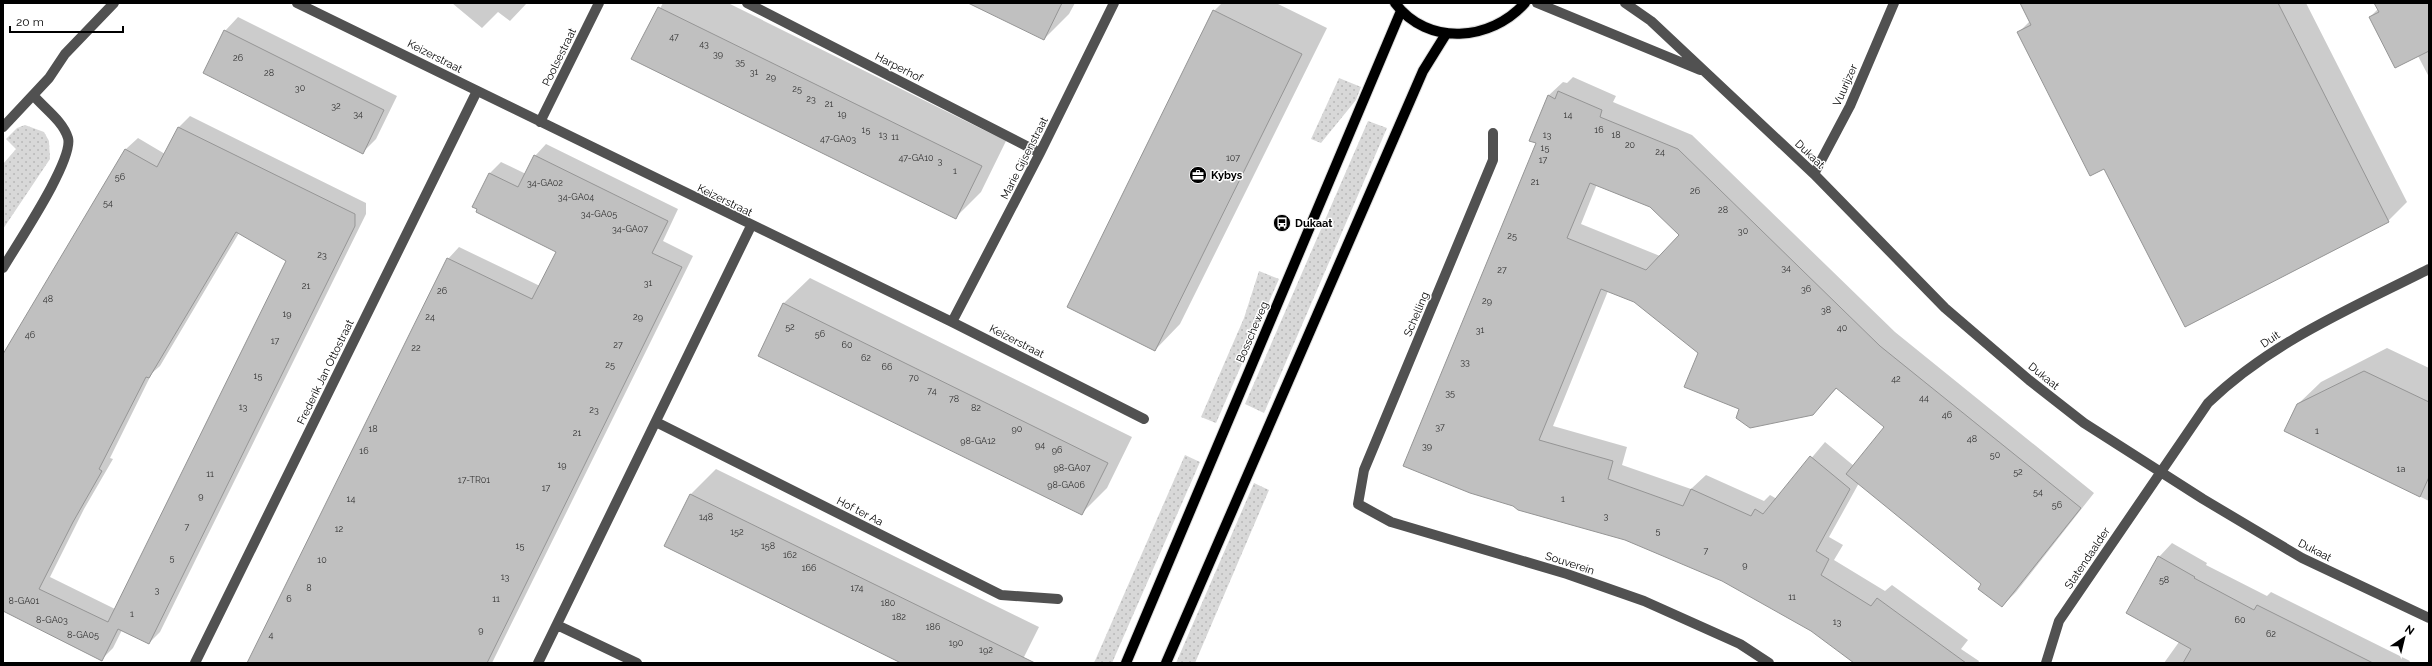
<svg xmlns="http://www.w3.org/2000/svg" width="2432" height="666" font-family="Raleway,sans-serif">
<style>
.grass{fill:url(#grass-dots)}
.shadow{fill:#0003;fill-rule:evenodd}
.building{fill:#c0c0c0;stroke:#959595;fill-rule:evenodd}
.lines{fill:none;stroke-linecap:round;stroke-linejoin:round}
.major-casing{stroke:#dbdbdb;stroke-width:12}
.minor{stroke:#515151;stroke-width:10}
.major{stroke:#000;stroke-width:10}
.labels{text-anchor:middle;stroke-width:3;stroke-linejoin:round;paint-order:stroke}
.number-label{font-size:9px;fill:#303030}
.street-label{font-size:11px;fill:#000;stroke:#fff}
.poi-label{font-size:11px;font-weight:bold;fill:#000;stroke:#fff;text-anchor:start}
</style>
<defs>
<pattern id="grass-dots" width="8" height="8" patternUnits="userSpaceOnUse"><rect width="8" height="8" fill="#d8d8d8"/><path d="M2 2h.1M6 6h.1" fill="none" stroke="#b8b8b8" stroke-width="1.8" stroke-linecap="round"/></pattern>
</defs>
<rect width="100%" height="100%" fill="#fff"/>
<path class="grass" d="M1339,78L1361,87L1356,100L1321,143L1311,139Z
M1368,121L1387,128L1264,413L1245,404Z
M25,125L44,132L49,141L50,159L3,229V164L16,149L6,139L17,128Z
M1259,271L1279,279L1216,423L1201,417L1244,318Z
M1185,455L1200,462L1112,663H1094Z
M1254,483L1269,490L1195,663H1176Z"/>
<path class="shadow" d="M452,3H527L510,21L498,12L482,28Z
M663,3H728L1006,141L981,192L955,218L633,59Z
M970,3H1075L1069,14L1044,39Z
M1222,3H1276L1327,28L1180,324L1155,350L1214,11Z
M2021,3H2306L2407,202L2388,221L2105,168L2018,33L2030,21Z
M2375,3H2429V77L2418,56L2370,17L2378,9Z
M238,17L397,96L376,139L363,152L225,31Z
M1573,77L1616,96L1613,102L1692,135L1895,332L2094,493L2016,592L2002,606L1983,584L1859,483L1829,537L1843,545L1834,560L1885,591L1892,585L1968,640L1961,649L1979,661L1978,663H1856L1811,630L1722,580L1625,539L1470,492L1548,96L1563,82L1567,83ZM1597,184L1651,206L1680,235L1660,256L1581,224ZM1608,291L1635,301L1699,353L1741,408L1813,414L1837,388L1885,426L1854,466L1825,442L1777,499L1770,495L1764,501L1706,475L1691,489L1622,465L1627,447L1553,426Z
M190,116L366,203V214L160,632L149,643L122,630L113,648L102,659L3,585V357L126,149L138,138L165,154L179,127ZM239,233L287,260L115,609L50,577L84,509L113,459L110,458L152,373L160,366Z
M546,144L678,209L663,241L693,256L492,663H249L448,259L459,247L540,286L557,252L473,206L490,173L501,162L526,174L535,156Z
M810,278L1132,437L1107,488L1081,514L759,355L784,303Z
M2387,348L2429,368V501L2285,430L2297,405L2321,382Z
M716,469L1039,627L1021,663H904L665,546L691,494Z
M2172,543L2207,563L2206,565L2267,596L2271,592L2410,661L2409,663H2164L2179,642L2159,557Z"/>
<path class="building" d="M968,3H1062L1044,40Z
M2020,3H2278L2389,222L2185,327L2104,169L2090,176L2017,32L2031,25Z
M2374,3H2429V51L2395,68L2369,17L2379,12Z
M658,7L982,166L956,219L631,59Z
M1213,10L1302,54L1155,351L1067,307Z
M224,30L384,110L363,154L203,73Z
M1558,91L1602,110L1600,117L1678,149L1880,346L2081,508L2002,607L1978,589L1981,584L1846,474L1884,427L1836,388L1813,415L1750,428L1736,418L1739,409L1684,387L1698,353L1634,302L1601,289L1539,440L1613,461L1608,479L1683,506L1691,489L1751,516L1755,509L1763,514L1810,456L1850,489L1816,551L1829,559L1821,575L1871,606L1877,598L1966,663H1854L1811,631L1722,581L1625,540L1518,510L1513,506L1470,493L1403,466L1536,143L1529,141L1548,95L1555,99ZM1590,183L1650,207L1679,235L1646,270L1567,238Z
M178,127L355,214V226L149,644L118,629L102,661L3,611V354L125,149L157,167ZM236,232L286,261L108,622L39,589L73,522L102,471L99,469L146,377L149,378Z
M534,155L668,221L652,253L682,267L487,663H247L447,258L532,299L556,252L476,212L477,209L472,207L489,173L518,187Z
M783,303L1108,463L1082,515L758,356Z
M2364,371L2429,402V477L2420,497L2284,431L2297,404Z
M690,494L980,636L1035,663H901L664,546Z
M2158,556L2195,577L2194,578L2254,610L2257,605L2373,663H2183L2191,649L2126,613Z"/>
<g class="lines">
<defs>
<path id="major" d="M1395,3C1428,47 1491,41 1525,3
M1126,663L1401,11
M1166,663L1423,71L1446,34"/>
</defs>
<use href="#major" class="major-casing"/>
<path class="minor" d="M297,3L952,322L1144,419
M747,3L1040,153
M1537,3L1700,70
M1625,3L1651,21L1814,174L1945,308L2029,380L2084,423L2203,499L2302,558L2429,618
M540,122L599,3
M3,127L49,78L65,54L114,3
M1493,133V160L1364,470L1358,504L1391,522L1567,574L1644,601L1740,644L1769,663
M1814,174L1850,106L1894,3
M3,268C17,244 74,160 68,138C63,121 44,108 33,95
M952,322L1040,153L1114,3
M656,422L1001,595L1058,599
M557,625L637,663
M195,663L477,91
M538,663L751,226
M2046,663L2059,621L2208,403C2271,342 2352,308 2429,269"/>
<use href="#major" class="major"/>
</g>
<defs>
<symbol id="office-disc" viewBox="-11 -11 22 22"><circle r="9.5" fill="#000" stroke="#fff"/><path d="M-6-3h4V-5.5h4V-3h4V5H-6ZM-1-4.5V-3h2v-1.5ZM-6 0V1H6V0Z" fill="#fff"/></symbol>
<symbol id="bus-disc" viewBox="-11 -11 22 22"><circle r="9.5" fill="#000" stroke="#fff"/><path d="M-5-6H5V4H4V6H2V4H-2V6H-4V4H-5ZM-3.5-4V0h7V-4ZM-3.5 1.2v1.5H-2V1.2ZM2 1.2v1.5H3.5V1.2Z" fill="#fff"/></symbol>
</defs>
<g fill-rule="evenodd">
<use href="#office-disc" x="1188" y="165" width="20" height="20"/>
<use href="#bus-disc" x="1272" y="213" width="20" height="20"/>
</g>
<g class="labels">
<g class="number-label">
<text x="674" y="40">47</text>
<text x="704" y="47">43</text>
<text x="718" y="57">39</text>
<text x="238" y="61">26</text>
<text x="740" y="65">35</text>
<text x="754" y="75">31</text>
<text x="269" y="76">28</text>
<text x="771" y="80">29</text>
<text x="300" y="91">30</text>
<text x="797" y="92">25</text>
<text x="811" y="102">23</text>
<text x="829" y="107">21</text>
<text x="336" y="109">32</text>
<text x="358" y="117">34</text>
<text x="842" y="117">19</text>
<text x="1568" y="118">14</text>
<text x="866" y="133">15</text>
<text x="1599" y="133">16</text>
<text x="883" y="138">13</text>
<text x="1547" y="138">13</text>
<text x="1616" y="138">18</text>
<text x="895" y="140">11</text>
<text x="838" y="142">47-GA03</text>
<text x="1630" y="148">20</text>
<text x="1545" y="151">15</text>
<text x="1660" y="155">24</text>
<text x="916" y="161">47-GA10</text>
<text x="1233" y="161">107</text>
<text x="1543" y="163">17</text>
<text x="940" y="164">3</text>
<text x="955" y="174">1</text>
<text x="120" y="180">56</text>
<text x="1535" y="185">21</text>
<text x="545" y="186">34-GA02</text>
<text x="1695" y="194">26</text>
<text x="576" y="200">34-GA04</text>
<text x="108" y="206">54</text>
<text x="1723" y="213">28</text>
<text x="599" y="217">34-GA05</text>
<text x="630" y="232">34-GA07</text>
<text x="1743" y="234">30</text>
<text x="1512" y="239">25</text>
<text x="322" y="258">23</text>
<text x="1786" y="271">34</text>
<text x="1502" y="273">27</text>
<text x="648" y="286">31</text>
<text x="306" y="289">21</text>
<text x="1806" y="292">36</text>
<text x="442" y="294">26</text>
<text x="48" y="302">48</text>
<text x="1487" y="304">29</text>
<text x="1826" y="313">38</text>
<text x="287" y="317">19</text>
<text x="430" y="320">24</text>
<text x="638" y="320">29</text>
<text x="790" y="330">52</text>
<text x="1842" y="331">40</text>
<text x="1480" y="333">31</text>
<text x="820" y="337">56</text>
<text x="30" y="338">46</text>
<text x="275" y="344">17</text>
<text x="618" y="348">27</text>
<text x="847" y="348">60</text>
<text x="416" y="351">22</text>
<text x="866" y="361">62</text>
<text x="1465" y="365">33</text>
<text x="610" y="368">25</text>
<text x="887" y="370">66</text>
<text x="258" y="379">15</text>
<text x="914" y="381">70</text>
<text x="1896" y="382">42</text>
<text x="932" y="394">74</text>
<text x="1450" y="396">35</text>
<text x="1924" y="401">44</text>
<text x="954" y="402">78</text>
<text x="243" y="410">13</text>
<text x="976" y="411">82</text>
<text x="594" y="413">23</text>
<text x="1947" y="418">46</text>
<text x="1440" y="430">37</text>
<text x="373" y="432">18</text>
<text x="1017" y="432">90</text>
<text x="2317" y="434">1</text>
<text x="577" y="436">21</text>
<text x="1972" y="442">48</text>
<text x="978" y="444">98-GA12</text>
<text x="1040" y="448">94</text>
<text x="1427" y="449">39</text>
<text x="1057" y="453">96</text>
<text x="364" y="454">16</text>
<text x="1995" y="458">50</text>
<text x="562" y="468">19</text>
<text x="1072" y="471">98-GA07</text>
<text x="2401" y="472">1a</text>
<text x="2018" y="475">52</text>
<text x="210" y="477">11</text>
<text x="474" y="483">17-TR01</text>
<text x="1066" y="488">98-GA06</text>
<text x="546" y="491">17</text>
<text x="2038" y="495">54</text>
<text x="201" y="499">9</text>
<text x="351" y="502">14</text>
<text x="1563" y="502">1</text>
<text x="2057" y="508">56</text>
<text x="1606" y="519">3</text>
<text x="706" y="520">148</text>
<text x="187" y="530">7</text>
<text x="339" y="532">12</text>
<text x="1658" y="534">5</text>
<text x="737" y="535">152</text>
<text x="520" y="549">15</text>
<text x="768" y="549">158</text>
<text x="1706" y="554">7</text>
<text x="790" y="558">162</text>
<text x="172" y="561">5</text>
<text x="322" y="563">10</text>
<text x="1745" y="568">9</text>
<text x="809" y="571">166</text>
<text x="505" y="580">13</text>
<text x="2164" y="583">58</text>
<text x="309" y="591">8</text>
<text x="857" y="591">174</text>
<text x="157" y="593">3</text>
<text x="1792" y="600">11</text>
<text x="289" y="602">6</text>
<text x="496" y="602">11</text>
<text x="24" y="604">8-GA01</text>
<text x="888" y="606">180</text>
<text x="132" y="617">1</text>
<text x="899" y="620">182</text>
<text x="52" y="623">8-GA03</text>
<text x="2240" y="623">60</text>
<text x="1837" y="625">13</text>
<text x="933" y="630">186</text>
<text x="481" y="633">9</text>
<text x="2271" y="637">62</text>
<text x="83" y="638">8-GA05</text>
<text x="271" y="638">4</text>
<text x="956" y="646">190</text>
<text x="986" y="653">192</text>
</g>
<g class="street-label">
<text transform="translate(435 56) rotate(27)" y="4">Keizerstraat</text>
<text transform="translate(559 57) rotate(-64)" y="4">Poolsestraat</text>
<text transform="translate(899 67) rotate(27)" y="4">Harperhof</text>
<text transform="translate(1845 85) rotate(-66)" y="4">Vuurijzer</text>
<text transform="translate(1810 154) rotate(44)" y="4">Dukaat</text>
<text transform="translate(1024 158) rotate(-63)" y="4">Marie Gijsenstraat</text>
<text transform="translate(725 200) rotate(26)" y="4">Keizerstraat</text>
<text transform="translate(1416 314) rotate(-67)" y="4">Schelling</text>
<text transform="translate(1252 332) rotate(-67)" y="4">Bosscheweg</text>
<text transform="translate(2270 339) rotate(-34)" y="4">Duit</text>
<text transform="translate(1017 341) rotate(27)" y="4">Keizerstraat</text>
<text transform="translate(325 372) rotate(-64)" y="4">Frederik Jan Ottostraat</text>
<text transform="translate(2044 376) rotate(39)" y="4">Dukaat</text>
<text transform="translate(860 511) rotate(27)" y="4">Hof ter Aa</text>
<text transform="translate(2315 550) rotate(27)" y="4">Dukaat</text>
<text transform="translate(2087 558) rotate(-56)" y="4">Statendaalder</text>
<text transform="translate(1570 563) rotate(18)" y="4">Souverein</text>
</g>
<g class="poi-label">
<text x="1211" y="179">Kybys</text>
<text x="1295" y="227">Dukaat</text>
</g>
</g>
<rect width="2432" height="666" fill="none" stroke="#000000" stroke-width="8"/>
<g transform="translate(2404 638) rotate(35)" stroke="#ffffff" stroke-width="3" paint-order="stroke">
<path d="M0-3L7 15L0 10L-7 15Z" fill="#000000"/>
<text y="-6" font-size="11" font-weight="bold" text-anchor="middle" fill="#000000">N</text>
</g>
<path d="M10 26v6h113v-6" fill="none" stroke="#000000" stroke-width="2"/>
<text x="16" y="26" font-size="12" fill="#000000" stroke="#ffffff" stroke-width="3" paint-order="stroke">20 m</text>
</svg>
